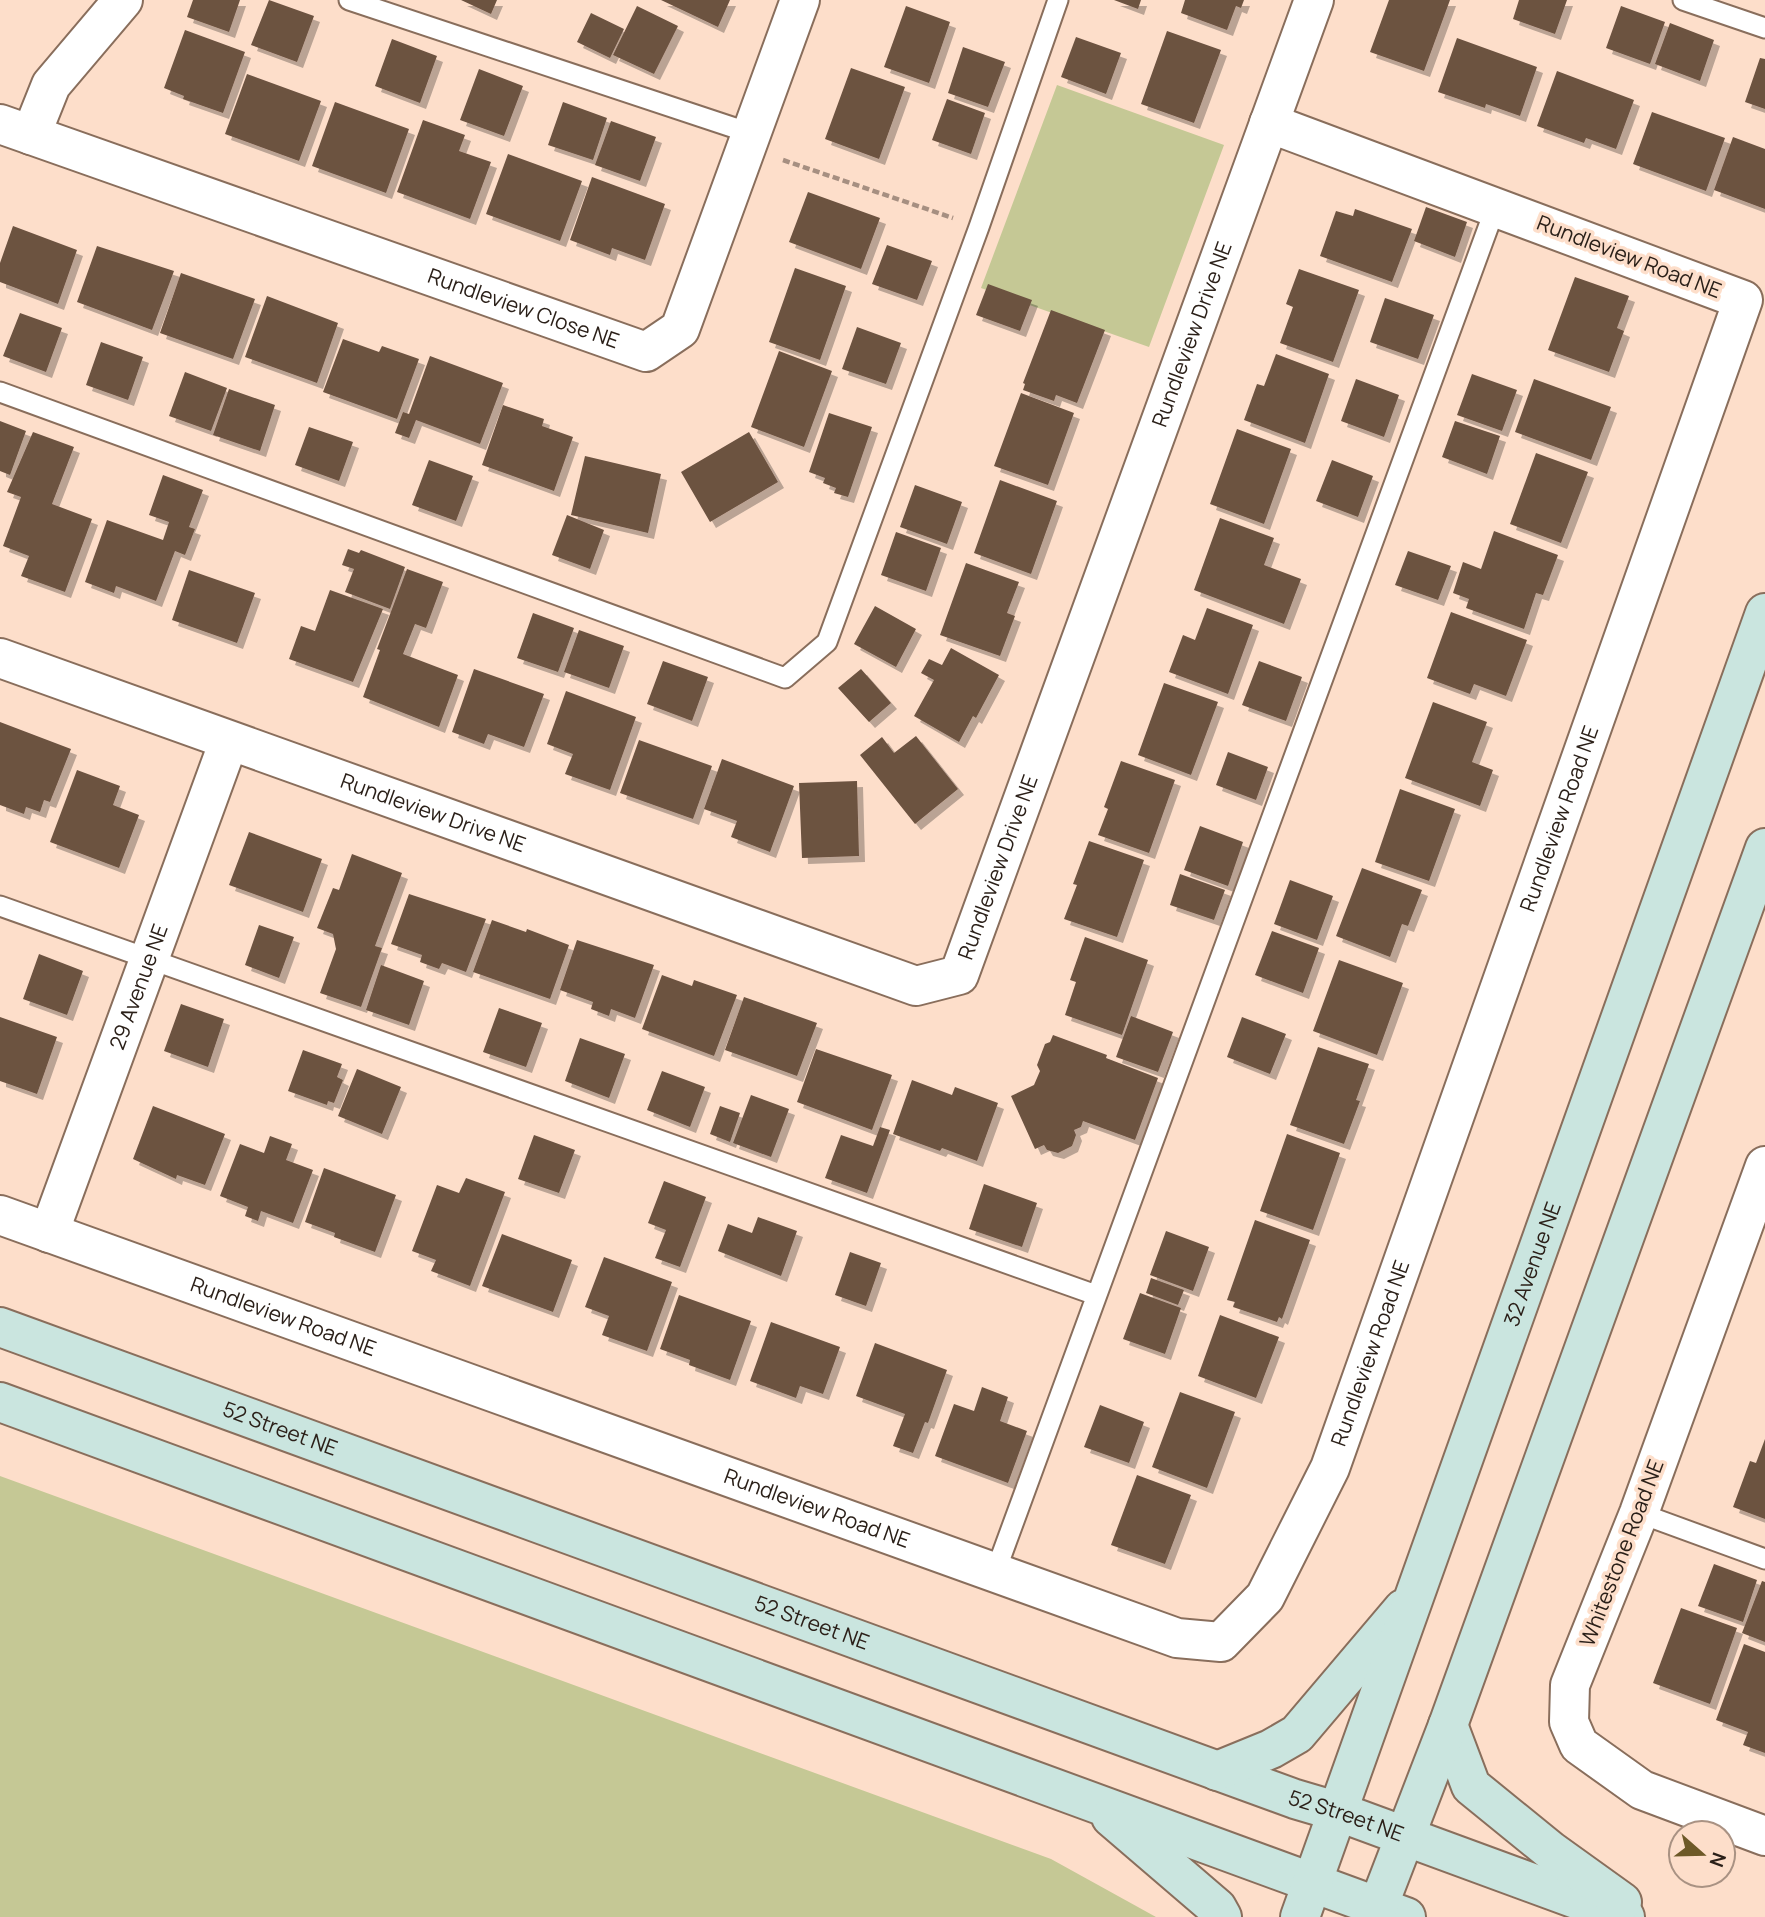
<svg xmlns="http://www.w3.org/2000/svg" width="1765" height="1917" font-family="Manrope,sans-serif">
<style>
.green{fill:#c5c895}
.building{fill:#6c5241;filter:url(#shadow)}
.lines{fill:none;stroke-linecap:round;stroke-linejoin:round}
.lane-casing{stroke:#896e5c;stroke-width:23}
.street-casing{stroke:#896e5c;stroke-width:42}
.secondary-casing{stroke:#896e5c;stroke-width:42}
.path{stroke:#a68f81;stroke-width:4.5;stroke-dasharray:7 3.5;stroke-linecap:butt}
.lane{stroke:#fff;stroke-width:19}
.street{stroke:#fff;stroke-width:38}
.secondary{stroke:#cae5df;stroke-width:38}
.labels{text-anchor:middle;stroke-width:7;stroke-linejoin:round;paint-order:stroke}
.street-label{font-size:21px;fill:#2b2019;stroke:#fddeca}
</style>
<defs>
<filter id="shadow"><feDropShadow dx="6" dy="6" stdDeviation="0" flood-color="#0004"/></filter>
</defs>
<rect width="100%" height="100%" fill="#fddeca"/>
<path class="green" d="M1057,85L1224,145L1149,347L981,288Z
M0,1476L1051,1859L1156,1917H0Z"/>
<path class="building" d="M193,0H240L229,32L187,17Z
M269,0L314,16L297,62L251,45Z
M461,0H497L491,14Z
M661,0H730L718,27Z
M1114,0H1141L1138,9Z
M1185,0H1244L1241,8L1236,6L1227,30L1181,13Z
M1389,0H1450L1424,71L1370,52Z
M1519,0H1567L1555,34L1513,19Z
M637,6L678,26L654,74L613,55Z
M906,6L950,22L929,83L884,67Z
M1621,6L1665,22L1650,64L1606,48Z
M591,13L624,29L610,58L577,42Z
M1670,23L1714,40L1700,81L1655,64Z
M185,30L245,52L223,113L183,99L184,96L164,88Z
M1167,31L1221,50L1194,123L1141,104Z
M1076,37L1121,53L1106,94L1061,77Z
M1457,38L1537,67L1520,116L1486,104L1485,108L1438,92Z
M392,39L437,56L420,103L375,86Z
M963,47L1005,62L988,107L948,93Z
M1760,58L1765,59V109L1745,102Z
M851,68L905,87L879,159L825,139Z
M479,69L523,86L504,136L460,120Z
M1557,71L1634,100L1616,149L1586,138L1584,143L1537,126Z
M247,74L321,101L299,161L225,134Z
M947,99L985,113L971,154L932,140Z
M335,102L409,129L386,193L312,166Z
M563,102L607,118L593,160L548,145Z
M1652,112L1725,138L1706,191L1633,164Z
M423,120L465,135L459,151L491,162L470,219L397,192Z
M611,121L656,137L640,181L595,165Z
M1733,137L1765,149V209L1714,190Z
M508,154L582,181L560,241L486,214Z
M592,177L665,204L645,260L612,248L610,255L570,240Z
M808,192L880,218L861,269L789,242Z
M1426,207L1467,222L1455,257L1414,241Z
M1355,209L1412,229L1392,282L1320,256L1336,211L1353,216Z
M13,226L77,250L58,304L0,282V263Z
M887,245L932,261L917,300L872,284Z
M97,246L174,271L152,330L77,302Z
M795,268L846,286L820,360L769,342Z
M1299,269L1359,290L1333,362L1280,343L1293,307L1286,304Z
M181,273L255,299L233,359L160,333Z
M1575,277L1629,296L1617,328L1624,331L1609,372L1548,350Z
M988,284L1032,300L1020,331L976,315Z
M267,296L338,323L317,383L245,357Z
M1385,298L1434,315L1418,359L1370,342Z
M1051,310L1105,330L1077,403L1056,395L1054,401L1023,390L1025,384L1023,383Z
M20,313L62,328L46,372L3,356Z
M857,327L901,343L886,384L842,369Z
M343,339L379,352L382,346L419,359L397,419L323,392Z
M101,342L143,357L128,400L86,385Z
M779,351L832,371L804,447L751,427Z
M1276,354L1329,374L1305,443L1244,420L1257,384L1264,386Z
M430,356L503,383L480,444L416,420L409,438L395,433L403,412L409,414Z
M185,372L227,388L211,431L169,416Z
M1472,374L1517,390L1502,431L1457,415Z
M1356,379L1399,395L1384,437L1341,421Z
M1534,379L1611,407L1591,460L1515,432Z
M229,389L275,405L260,451L213,435Z
M1021,393L1074,413L1048,485L994,466Z
M503,405L544,419L542,426L573,437L554,491L482,465Z
M829,413L872,427L848,497L834,493L836,488L823,483L825,478L809,472Z
M0,421L26,431L10,475L0,471Z
M1455,421L1500,436L1487,474L1442,457Z
M309,427L353,442L339,481L295,465Z
M1237,429L1291,449L1264,524L1210,504Z
M33,432L74,447L52,504L92,519L65,592L21,576L29,556L3,546L21,497L7,492Z
M749,432L778,482L710,522L681,472Z
M1536,453L1588,472L1561,543L1510,524Z
M585,456L661,474L648,533L571,515Z
M429,460L473,476L456,521L412,505Z
M1332,460L1373,476L1358,517L1316,501Z
M163,475L203,490L189,527L195,529L185,555L175,551L156,601L116,586L114,593L85,582L107,520L163,540L169,522L149,515Z
M1000,480L1057,501L1031,574L974,553Z
M915,485L962,502L947,544L900,527Z
M567,515L604,530L590,569L552,555Z
M1220,518L1274,538L1264,565L1301,579L1284,624L1194,590Z
M1494,531L1558,555L1543,595L1536,593L1524,629L1466,608L1469,599L1453,593L1463,562L1481,569Z
M896,532L941,548L926,591L881,575Z
M348,549L359,553L361,550L405,567L390,609L345,592L354,569L342,565Z
M1408,551L1451,566L1438,600L1395,585Z
M966,563L1019,582L1007,613L1015,616L1000,656L940,635Z
M407,569L443,582L426,628L415,624L403,654L458,675L439,727L363,697L380,650L377,649Z
M189,570L255,593L237,643L172,620Z
M330,590L383,609L353,682L289,659L301,626L315,631Z
M875,606L916,629L896,667L854,644Z
M1207,608L1253,625L1228,694L1169,672L1183,635L1195,640Z
M1451,612L1527,640L1506,696L1474,684L1470,694L1427,678Z
M533,613L574,628L558,672L517,658Z
M579,630L624,646L609,688L564,672Z
M951,648L999,675L976,718L973,716L959,742L914,716L934,680L921,673L929,659L942,665Z
M663,661L708,677L692,721L647,704Z
M1259,661L1302,677L1286,721L1242,705Z
M474,669L544,694L524,747L488,734L484,744L452,732Z
M861,669L891,703L869,722L838,688Z
M1164,683L1218,702L1191,775L1138,755Z
M566,691L636,717L610,790L565,774L573,754L547,744Z
M1433,702L1487,722L1472,762L1493,770L1480,806L1405,778Z
M0,722L71,749L50,802L44,800L40,812L26,807L24,814L0,805Z
M916,736L958,789L915,824L860,755L882,737L894,753Z
M639,740L712,766L693,819L620,793Z
M1228,752L1268,767L1256,800L1216,785Z
M722,759L794,786L770,852L731,837L737,821L704,809Z
M1121,761L1175,780L1149,853L1098,835L1108,809L1104,807Z
M77,770L120,786L113,805L139,815L119,868L50,842Z
M857,781L859,856L802,858L799,783Z
M1400,789L1455,809L1429,881L1375,862Z
M1200,826L1243,842L1228,886L1184,870Z
M249,832L322,859L303,912L229,885Z
M1089,841L1144,860L1117,937L1064,919L1077,885L1073,884Z
M352,854L402,873L375,946L382,948L361,1007L320,993L336,949L333,934L317,928L333,888L339,890Z
M1362,868L1422,890L1408,926L1402,924L1390,957L1336,936Z
M1180,874L1225,890L1214,920L1170,905Z
M1290,880L1333,896L1317,940L1274,924Z
M409,894L486,919L466,972L442,963L439,969L420,962L422,955L391,944Z
M492,920L526,932L527,929L569,945L550,999L473,972Z
M259,925L294,937L279,978L245,965Z
M1272,931L1319,948L1303,993L1255,975Z
M1085,937L1148,960L1122,1035L1065,1015L1076,982L1070,980Z
M577,940L654,965L635,1018L611,1009L609,1016L591,1009L593,1002L560,990Z
M39,954L83,971L67,1015L23,999Z
M1339,960L1403,983L1377,1055L1313,1031Z
M381,965L424,981L409,1025L366,1010Z
M662,975L692,986L694,980L737,995L714,1056L642,1029Z
M744,997L817,1023L797,1076L725,1050Z
M181,1004L224,1019L208,1067L164,1051Z
M499,1008L542,1023L526,1067L483,1052Z
M1131,1016L1173,1032L1158,1072L1116,1057Z
M0,1017L57,1037L37,1094L0,1081Z
M1242,1017L1286,1034L1270,1074L1227,1057Z
M1053,1035L1107,1055L1106,1058L1158,1078L1135,1140L1083,1121L1081,1127L1074,1130L1076,1135L1072,1146L1058,1153L1047,1150L1044,1145L1035,1149L1011,1096L1034,1085L1040,1071L1037,1065L1045,1044L1050,1042Z
M580,1038L625,1054L609,1098L565,1081Z
M1318,1047L1369,1064L1356,1100L1360,1101L1344,1144L1290,1125Z
M816,1049L892,1075L872,1130L797,1102Z
M303,1050L342,1064L337,1077L343,1080L334,1103L328,1101L327,1105L288,1091Z
M357,1069L401,1087L382,1134L338,1116Z
M662,1071L705,1087L690,1127L647,1110Z
M912,1080L952,1095L955,1087L998,1103L977,1161L942,1148L940,1151L893,1134Z
M751,1095L789,1109L771,1157L733,1143Z
M153,1106L225,1134L205,1185L177,1175L176,1179L133,1159Z
M720,1106L740,1113L730,1142L710,1134Z
M880,1127L890,1130L867,1193L825,1178L841,1135L873,1146Z
M1287,1134L1340,1153L1313,1230L1260,1211Z
M534,1135L575,1150L559,1193L518,1179Z
M270,1136L292,1144L286,1160L313,1170L293,1223L261,1211L258,1221L245,1216L248,1207L220,1196L240,1144L264,1153Z
M324,1168L396,1195L375,1252L334,1237L335,1233L305,1222Z
M466,1178L505,1192L470,1286L431,1271L436,1260L412,1251L437,1185L459,1193Z
M664,1181L706,1197L680,1267L655,1258L666,1230L648,1223Z
M984,1184L1037,1203L1022,1247L969,1229Z
M758,1217L797,1231L781,1276L718,1251L728,1224L752,1233Z
M1255,1220L1310,1240L1282,1319L1279,1317L1277,1322L1233,1307L1235,1302L1227,1300Z
M1166,1231L1209,1247L1193,1291L1150,1275Z
M502,1234L572,1260L553,1312L482,1286Z
M850,1252L881,1263L866,1306L835,1295Z
M604,1257L672,1282L647,1351L602,1335L609,1316L585,1307Z
M1151,1278L1184,1290L1178,1305L1146,1293Z
M1140,1293L1181,1308L1165,1354L1123,1339Z
M679,1295L751,1321L730,1380L689,1365L690,1360L660,1349Z
M1220,1315L1279,1337L1256,1398L1198,1376Z
M771,1322L840,1347L823,1394L800,1386L796,1398L750,1381Z
M875,1343L947,1370L928,1423L925,1422L913,1453L893,1446L905,1414L856,1396Z
M982,1387L1008,1397L1000,1421L1027,1431L1008,1483L935,1456L954,1404L974,1411Z
M1180,1392L1235,1412L1207,1488L1152,1467Z
M1100,1405L1144,1422L1129,1463L1084,1447Z
M1765,1439V1519L1733,1507L1750,1461L1756,1463Z
M1137,1475L1191,1495L1165,1564L1111,1545Z
M1714,1564L1757,1580L1743,1622L1698,1606Z
M1762,1581L1765,1582V1642L1742,1633Z
M1681,1608L1737,1628L1710,1704L1653,1683Z
M1744,1644L1765,1652V1753L1743,1745L1748,1732L1716,1720Z"/>
<g class="lines">
<defs>
<path id="lane" d="M349,0L750,133
M1683,0L1765,28
M0,392L785,678L827,642L979,227L1058,0
M0,906L1096,1295
M1639,1513L1765,1559
M995,1573L1496,206"/>
<g id="street">
<path id="s1" d="M0,124L646,352L680,329L800,0"/>
<path d="M31,135L51,85L123,0"/>
<path id="s2" d="M0,658L916,986L959,975L1314,0"/>
<path d="M1765,1166L1639,1513L1570,1685L1569,1722L1579,1745L1642,1790L1765,1836"/>
<path id="s3" d="M0,1215L1177,1638L1221,1642L1265,1597L1330,1468L1743,300L1269,123"/>
<path id="s4" d="M49,1233L229,741"/>
</g>
<g id="secondary">
<path id="s5" d="M0,1327L1295,1799L1339,1812L1625,1917"/>
<path d="M0,1402L1406,1917"/>
<path d="M1448,1725L1471,1786L1551,1851L1622,1902"/>
<path d="M1217,1771L1271,1749L1297,1734L1403,1609"/>
<path d="M1111,1817L1217,1908L1222,1917"/>
<path id="s6" d="M1300,1917L1765,613"/>
<path d="M1374,1917L1448,1725L1765,848"/>
</g>
</defs>
<use href="#lane" class="lane-casing"/>
<use href="#street" class="street-casing"/>
<use href="#secondary" class="secondary-casing"/>
<path class="path" d="M783,160L953,218"/>
<use href="#lane" class="lane"/>
<use href="#street" class="street"/>
<use href="#secondary" class="secondary"/>
</g>
<g class="labels">
<g class="street-label">
<text transform="translate(1629 257) rotate(21)" y="7">Rundleview Road NE</text>
<text dy="7" stroke="none"><textPath href="#s1" startOffset="555">Rundleview Close NE</textPath></text>
<text dy="7" stroke="none"><textPath href="#s2" startOffset="1699">Rundleview Drive NE</textPath></text>
<text dy="7" stroke="none"><textPath href="#s2" startOffset="460">Rundleview Drive NE</textPath></text>
<text dy="7" stroke="none"><textPath href="#s3" startOffset="2191">Rundleview Road NE</textPath></text>
<text dy="7" stroke="none"><textPath href="#s2" startOffset="1132">Rundleview Drive NE</textPath></text>
<text dy="7" stroke="none"><textPath href="#s4" startOffset="262">29 Avenue NE</textPath></text>
<text dy="7" stroke="none"><textPath href="#s6" startOffset="693">32 Avenue NE</textPath></text>
<text dy="7" stroke="none"><textPath href="#s3" startOffset="301">Rundleview Road NE</textPath></text>
<text dy="7" stroke="none"><textPath href="#s3" startOffset="1624">Rundleview Road NE</textPath></text>
<text dy="7" stroke="none"><textPath href="#s5" startOffset="298">52 Street NE</textPath></text>
<text dy="7" stroke="none"><textPath href="#s3" startOffset="868">Rundleview Road NE</textPath></text>
<text transform="translate(1622 1553) rotate(-69)" y="7">Whitestone Road NE</text>
<text dy="7" stroke="none"><textPath href="#s5" startOffset="864">52 Street NE</textPath></text>
<text dy="7" stroke="none"><textPath href="#s5" startOffset="1432">52 Street NE</textPath></text>
</g>
</g>
<g transform="translate(1702 1854) rotate(110)"><circle r="33" fill="#fddeca" stroke="#a99283" stroke-width="2"/>
<path d="M0-5L12 26L0 18L-12 26Z" fill="#6d5928"/>
<text y="-10" font-size="19" font-weight="bold" text-anchor="middle" fill="#2b2019">N</text>
</g>
</svg>
